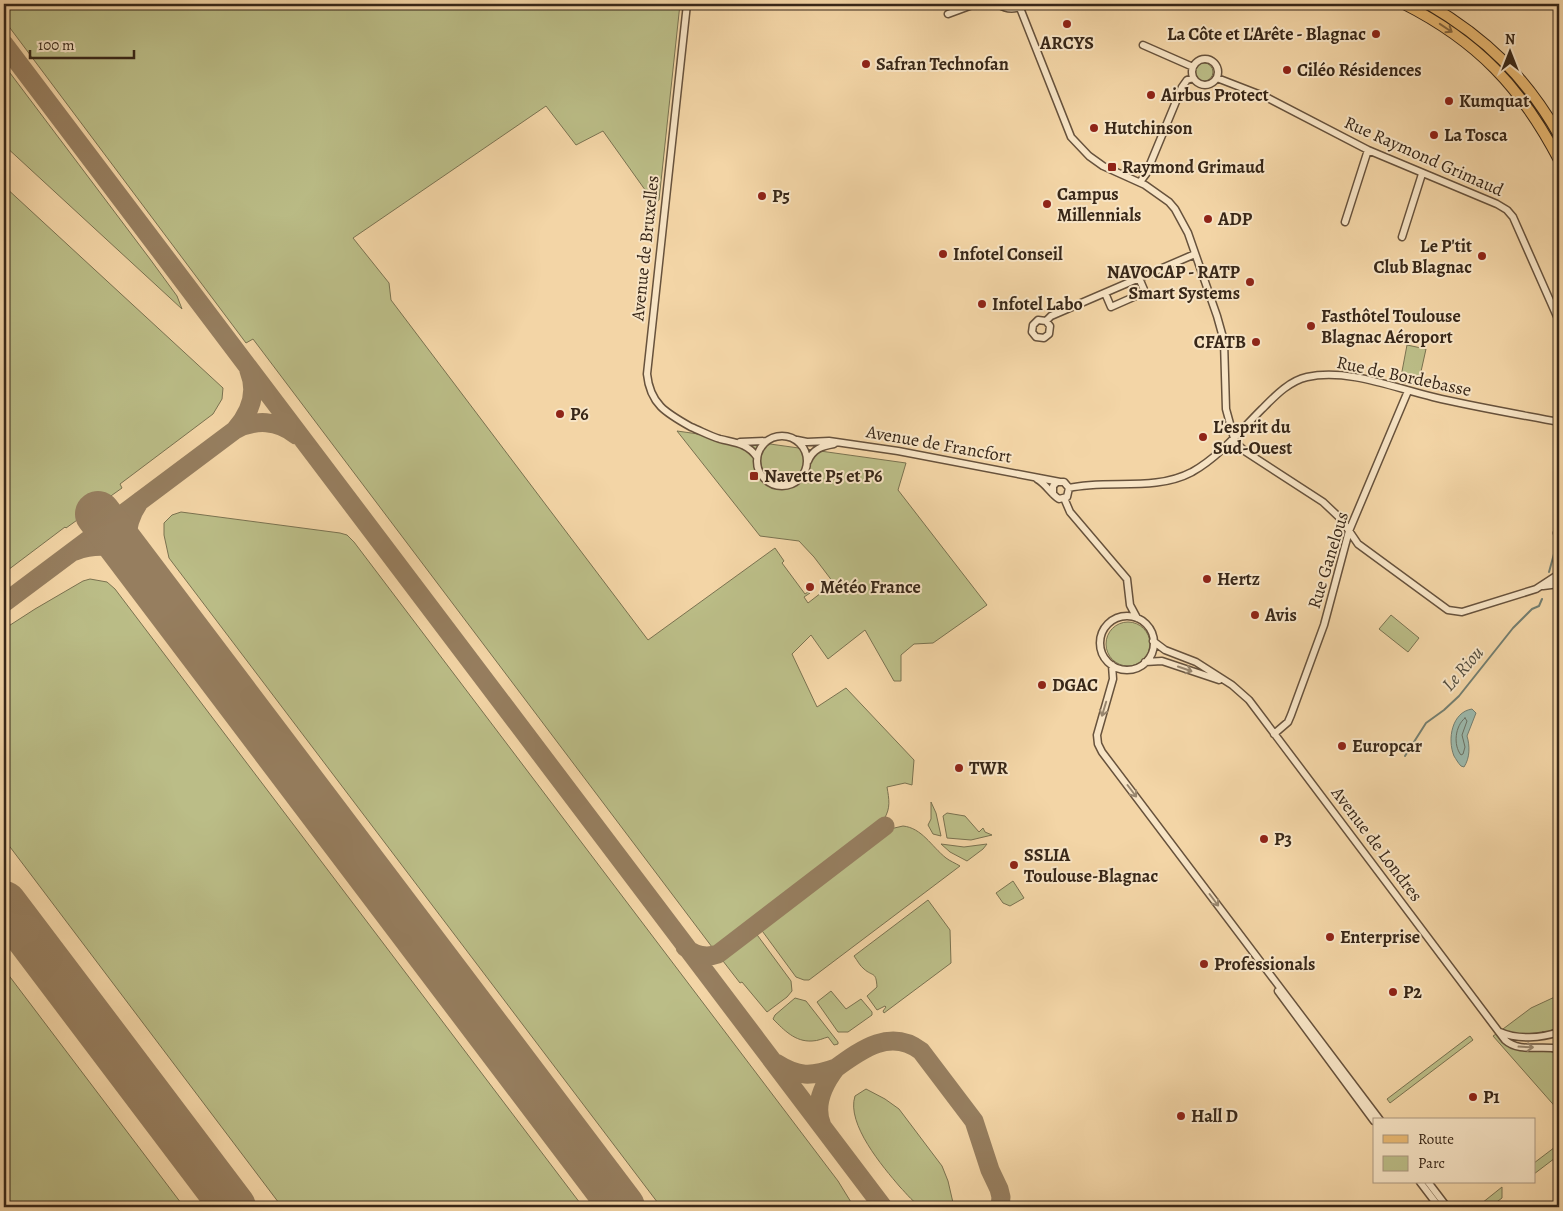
<svg xmlns="http://www.w3.org/2000/svg" width="1563" height="1211" font-family="Alegreya,serif">
<style>
.green{fill:#bbbd87;stroke:#7a7250}
.water{fill:#9bb8ab;stroke:#737e70}
.lines{fill:none;stroke-linecap:round;stroke-linejoin:round}
.shore{stroke:#6a7062;stroke-width:1}
.stream{stroke:#737e70;stroke-width:2}
.taxiway{stroke:#967e5f;stroke-width:19}
.runway{stroke:#967e5f;stroke-width:46}
.minor-casing{stroke:#67523c;stroke-width:9}
.primary-casing{stroke:#382718;stroke-width:12}
.trunk-casing{stroke:#382718;stroke-width:12}
.minor{stroke:#f7e4c5;stroke-width:6}
.primary{stroke:#eaba73;stroke-width:10}
.trunk{stroke:#eaba73;stroke-width:10}
.oneway{stroke:#886941}
.oneway2{stroke:#98866e}
.poi-dot{fill:#8f2418;stroke:#f7e4c5;stroke-width:2}
.labels{text-anchor:middle;stroke-width:4;stroke-linejoin:round;paint-order:stroke}
.poi-label{font-size:18px;font-weight:bold;fill:#382718;stroke:#f7e4c5;text-anchor:start}
.street-label{font-size:18px;fill:#382718;stroke:#f7e4c5}
.water-label{font-size:19px;font-style:italic;fill:#514b3d;stroke:#f7e4c5}
</style>
<rect width="100%" height="100%" fill="#f3d5a6"/>
<filter id="stains"><feTurbulence type="fractalNoise" baseFrequency=".004" numOctaves="4"/><feColorMatrix values="0 0 0 0 .2 0 0 0 0 .09 0 0 0 0 .02 0 0 0 .5 -.17"/></filter>
<radialGradient id="worn" r=".72"><stop offset=".6" stop-color="#630" stop-opacity="0"/><stop offset="1" stop-color="#630" stop-opacity=".3"/></radialGradient>
<path class="green" d="M4,4H680L659,200L657,201H653L603,131L576,145L546,106L353,238L389,283L391,300L648,640L775,548L784,561L782,563L805,594L808,592L810,593L804,597L808,603L830,586L832,589L836,586L814,557L799,541L760,536L677,431L906,463L898,490L987,605L933,643L914,644L901,655V681H894L865,630L828,659L811,635L792,654L817,707L846,688L914,760L912,785L905,783L887,787C889,799 891,808 884,819L722,945L712,947L253,339L246,343L4,20Z
M1195 72a9 9 0 1 1 18 0a9 9 0 1 1-18 0Z
M4,65L150,259L177,296L182,309L4,145Z
M4,186L223,388L222,399L213,414L120,484L122,488L66,528L65,527L4,573Z
M1407,345L1426,349L1418,385L1400,382Z
M181,512L340,533L347,535L354,542L838,1181L854,1207H661L169,558L164,535V523L172,515Z
M90,579L107,582L115,589L583,1207H282L4,839V629L35,609L83,581Z
M1391,615L1419,638L1408,652L1379,629Z
M1106 644a22 22 0 1 1 44 0a22 22 0 1 1-44 0Z
M931,802L936,813L941,836L933,834L928,825L931,819Z
M947,813L965,816L979,832L983,828L985,832L992,835L971,840L947,838L943,816Z
M903,826C922,828 931,846 946,858C950,861 955,863 960,866L809,980H804L796,977L760,928L890,829Z
M941,844L964,847L987,844L983,849L967,861L950,852Z
M1013,881L1024,898L1010,906L1003,903L996,893Z
M928,900L950,930L951,963L884,1013L883,1011L886,1007L885,1006L877,1010L867,996L877,987C876,971 873,977 864,969C860,966 857,960 854,956Z
M755,932L791,981L792,991L787,997L767,1012L742,982L740,983L723,961L731,951Z
M4,969L184,1207H4Z
M831,991L846,1009L861,999L872,1012V1015L848,1032H838L817,1002Z
M1559,995V1023L1552,1030L1544,1033L1543,1031L1542,1033C1530,1033 1514,1037 1503,1029L1531,1008Z
M795,998L806,1001L838,1042V1044L834,1045L828,1037C824,1038 818,1041 812,1041C795,1042 784,1030 773,1019L775,1015Z
M1496,1034C1521,1064 1543,1041 1558,1056L1559,1111L1493,1036Z
M1470,1036L1473,1040L1390,1103L1387,1099Z
M866,1089L885,1099L899,1109L942,1166L948,1181L954,1207C946,1207 930,1209 923,1207C915,1205 906,1193 900,1187C883,1167 846,1124 855,1096Z
M1559,1144V1155L1534,1174V1163Z
M1502,1187V1198L1490,1207L1482,1203Z"/>
<path class="water" d="M1472,709L1476,713L1467,736C1470,746 1470,758 1464,767L1461,766C1458,763 1456,759 1454,756C1447,739 1452,712 1472,709Z"/>
<g class="lines">
<path class="shore" d="M1465,718L1467,721L1462,735L1465,747L1463,754L1461,755C1453,745 1455,726 1465,718Z"/>
<path class="stream" d="M1549,572L1554,554L1557,550
M1405,756L1426,723L1444,710L1459,696L1513,628L1532,609L1539,606L1542,599"/>
<path class="taxiway" d="M4,44L883,1207
M235,430C255,419 278,420 296,435
M75,551C91,545 111,544 127,552C125,534 129,516 140,501
M4,603L235,430C250,413 258,393 249,371
M685,947C695,956 706,958 718,954L885,826
M776,1063C798,1077 811,1077 836,1068C823,1085 813,1105 822,1126
M836,1068C862,1049 891,1028 921,1051L974,1121L990,1170L999,1189L1001,1197L1000,1207
M224,1196L230,1207"/>
<path class="runway" d="M98,514L622,1207
M4,904L233,1207"/>
<defs>
<path id="minor" d="M687,4L647,374C650,404 666,413 691,427C701,431 710,436 720,439C735,443 747,443 757,457
M998,4C1007,10 1016,10 1026,4
M1020,8L1071,137L1089,156L1103,166L1145,185L1169,202L1175,209L1188,233L1217,316L1224,341L1226,409L1235,442L1246,452L1323,502L1341,519L1358,544L1448,610L1462,612L1536,589L1559,574
M948,14L975,4
M1143,45L1193,67
M1192 72a13 13 0 1 1 26 0a13 13 0 1 1-26 0Z
M1217,78L1266,97L1368,150L1497,204L1507,210L1513,217L1559,321
M1140,182L1146,174L1182,87L1187,80L1193,78
M1345,222L1368,150
M1402,237L1422,174
M1105,293L1111,307L1145,292L1139,278
M1046,321L1050,326L1049,334L1044,338L1036,337L1032,332L1033,325L1038,320L1046,321L1051,316L1195,254
M757 461a25 25 0 1 1 50 0a25 25 0 1 1-50 0Z
M797,440L807,442L829,441L898,451L1060,482
M740,442L767,441
M808,461C813,449 822,446 834,444
M1037,479C1046,484 1051,494 1059,499L1067,497L1069,488L1064,482H1057L1053,486V494
M1069,488C1109,479 1154,492 1192,472C1219,457 1240,431 1262,409C1275,396 1289,381 1307,377C1347,368 1395,388 1433,397C1475,407 1517,414 1559,422
M1064,498L1070,512L1127,579L1130,605L1137,618
M1559,528L1557,533L1559,541
M1543,586L1559,584
M1100 643a27 27 0 1 1 54 0a27 27 0 1 1-54 0Z
M1153,641L1165,650L1196,662L1232,685L1249,700L1505,1040C1519,1053 1542,1045 1559,1049
M1145,662L1162,661L1219,680
M1112,665L1113,679L1097,735L1098,744L1102,752L1380,1120
M1274,734L1288,722L1291,715L1324,625L1349,531L1408,391
M1278,991L1374,1121
M1500,1032C1518,1040 1541,1038 1559,1032
M1420,1182L1439,1207
M1428,1182L1447,1207
M1554,1207L1559,1201"/>
<path id="primary" d="M1559,1036V1044"/>
<path id="trunk" d="M1404,4C1477,41 1521,87 1559,160
M1428,4C1486,38 1525,76 1559,135"/>
</defs>
<use href="#minor" class="minor-casing"/>
<use href="#primary" class="primary-casing"/>
<use href="#trunk" class="trunk-casing"/>
<use href="#minor" class="minor"/>
<use href="#primary" class="primary"/>
<use href="#trunk" class="trunk"/>
</g>
<defs><path id="oneway-shaft" d="M-6 0H5M1.5-3L5.5 0L1.5 3" fill="none" stroke-width="1.6" stroke-linecap="round" stroke-linejoin="round" transform="scale(1.25)"/></defs>
<use class="oneway" href="#oneway-shaft" transform="translate(1446 28) rotate(34)"/>
<g class="oneway2">
<use href="#oneway-shaft" transform="translate(1185 669) rotate(19)"/>
<use href="#oneway-shaft" transform="translate(1104 709) rotate(107)"/>
<use href="#oneway-shaft" transform="translate(1132 791) rotate(53)"/>
<use href="#oneway-shaft" transform="translate(1214 900) rotate(53)"/>
<use href="#oneway-shaft" transform="translate(1526 1047) rotate(3)"/>
</g>
<g class="poi-dot">
<circle cx="1067" cy="24" r="5"/>
<circle cx="1376" cy="34" r="5"/>
<circle cx="866" cy="64" r="5"/>
<circle cx="1287" cy="70" r="5"/>
<circle cx="1151" cy="95" r="5"/>
<circle cx="1449" cy="101" r="5"/>
<circle cx="1094" cy="128" r="5"/>
<circle cx="1434" cy="135" r="5"/>
<rect x="1107" y="162" width="10" height="10" rx="2.5"/>
<circle cx="762" cy="196" r="5"/>
<circle cx="1047" cy="204" r="5"/>
<circle cx="1208" cy="219" r="5"/>
<circle cx="943" cy="254" r="5"/>
<circle cx="1482" cy="256" r="5"/>
<circle cx="1250" cy="282" r="5"/>
<circle cx="982" cy="304" r="5"/>
<circle cx="1311" cy="326" r="5"/>
<circle cx="1256" cy="342" r="5"/>
<circle cx="560" cy="414" r="5"/>
<circle cx="1203" cy="437" r="5"/>
<rect x="749" y="471" width="10" height="10" rx="2.5"/>
<circle cx="1207" cy="579" r="5"/>
<circle cx="810" cy="587" r="5"/>
<circle cx="1255" cy="615" r="5"/>
<circle cx="1042" cy="685" r="5"/>
<circle cx="1342" cy="746" r="5"/>
<circle cx="959" cy="768" r="5"/>
<circle cx="1264" cy="839" r="5"/>
<circle cx="1014" cy="865" r="5"/>
<circle cx="1330" cy="937" r="5"/>
<circle cx="1204" cy="964" r="5"/>
<circle cx="1393" cy="992" r="5"/>
<circle cx="1473" cy="1097" r="5"/>
<circle cx="1181" cy="1116" r="5"/>
</g>
<g class="labels">
<g class="poi-label">
<text x="1366" y="40" text-anchor="end">La Côte et L'Arête - Blagnac</text>
<text x="1067" y="49" text-anchor="middle">ARCYS</text>
<text x="876" y="70">Safran Technofan</text>
<text x="1297" y="76">Ciléo Résidences</text>
<text x="1161" y="101">Airbus Protect</text>
<text x="1459" y="107">Kumquat</text>
<text x="1104" y="134">Hutchinson</text>
<text x="1444" y="141">La Tosca</text>
<text x="1122" y="173">Raymond Grimaud</text>
<text x="1057" y="200">Campus<tspan x="1057" dy="21">Millennials</tspan></text>
<text x="772" y="202">P5</text>
<text x="1218" y="225">ADP</text>
<text x="1472" y="252" text-anchor="end">Le P'tit<tspan x="1472" dy="21">Club Blagnac</tspan></text>
<text x="953" y="260">Infotel Conseil</text>
<text x="1240" y="278" text-anchor="end">NAVOCAP - RATP<tspan x="1240" dy="21">Smart Systems</tspan></text>
<text x="992" y="310">Infotel Labo</text>
<text x="1321" y="322">Fasthôtel Toulouse<tspan x="1321" dy="21">Blagnac Aéroport</tspan></text>
<text x="1246" y="348" text-anchor="end">CFATB</text>
<text x="570" y="420">P6</text>
<text x="1213" y="433">L'esprit du<tspan x="1213" dy="21">Sud-Ouest</tspan></text>
<text x="764" y="482">Navette P5 et P6</text>
<text x="1217" y="585">Hertz</text>
<text x="820" y="593">Météo France</text>
<text x="1265" y="621">Avis</text>
<text x="1052" y="691">DGAC</text>
<text x="1352" y="752">Europcar</text>
<text x="969" y="774">TWR</text>
<text x="1274" y="845">P3</text>
<text x="1024" y="861">SSLIA<tspan x="1024" dy="21">Toulouse-Blagnac</tspan></text>
<text x="1340" y="943">Enterprise</text>
<text x="1214" y="970">Professionals</text>
<text x="1403" y="998">P2</text>
<text x="1483" y="1103">P1</text>
<text x="1191" y="1122">Hall D</text>
</g>
<g class="street-label">
<text transform="translate(1424 156) rotate(24)" y="6">Rue Raymond Grimaud</text>
<text transform="translate(645 248) rotate(-84)" y="6">Avenue de Bruxelles</text>
<text transform="translate(1404 376) rotate(12)" y="6">Rue de Bordebasse</text>
<text transform="translate(939 444) rotate(10)" y="6">Avenue de Francfort</text>
<text transform="translate(1328 560) rotate(-73)" y="6">Rue Ganelous</text>
<text transform="translate(1377 844) rotate(53)" y="6">Avenue de Londres</text>
</g>
<g class="water-label">
<text transform="translate(1462 668) rotate(-49)" y="7">Le Riou</text>
</g>
</g>
<rect width="1563" height="1211" fill="none" stroke="#f3d5a6" stroke-width="20"/>
<rect x="5" y="5" width="1553" height="1201" fill="none" stroke="#382718" stroke-width="2.5"/>
<rect x="10" y="10" width="1543" height="1191" fill="none" stroke="#382718"/>
<rect x="1373" y="1118" width="162" height="65" fill="#f7e4c5" stroke="#ab9880"/>
<rect x="1383" y="1135" width="25" height="8" fill="#eaba73" stroke="#ab9880"/>
<text x="1418" y="1144" font-size="15" fill="#382718">Route</text>
<rect x="1383" y="1156" width="25" height="15" fill="#bbbd87" stroke="#ab9880"/>
<text x="1418" y="1168" font-size="15" fill="#382718">Parc</text>
<g transform="translate(1510 52)" stroke="#f7e4c5" stroke-width="4" paint-order="stroke">
<path d="M0-4L9 19L0 12L-9 19Z" fill="#382718"/>
<text y="-8" font-size="14" font-weight="bold" text-anchor="middle" fill="#382718">N</text>
</g>
<path d="M30 50v8h104v-8" fill="none" stroke="#382718" stroke-width="2.5"/>
<text x="38" y="50" font-size="15" fill="#382718" stroke="#f7e4c5" stroke-width="4" paint-order="stroke">100 m</text>
<rect width="100%" height="100%" filter="url(#stains)"/>
<rect width="100%" height="100%" fill="url(#worn)"/>
</svg>
